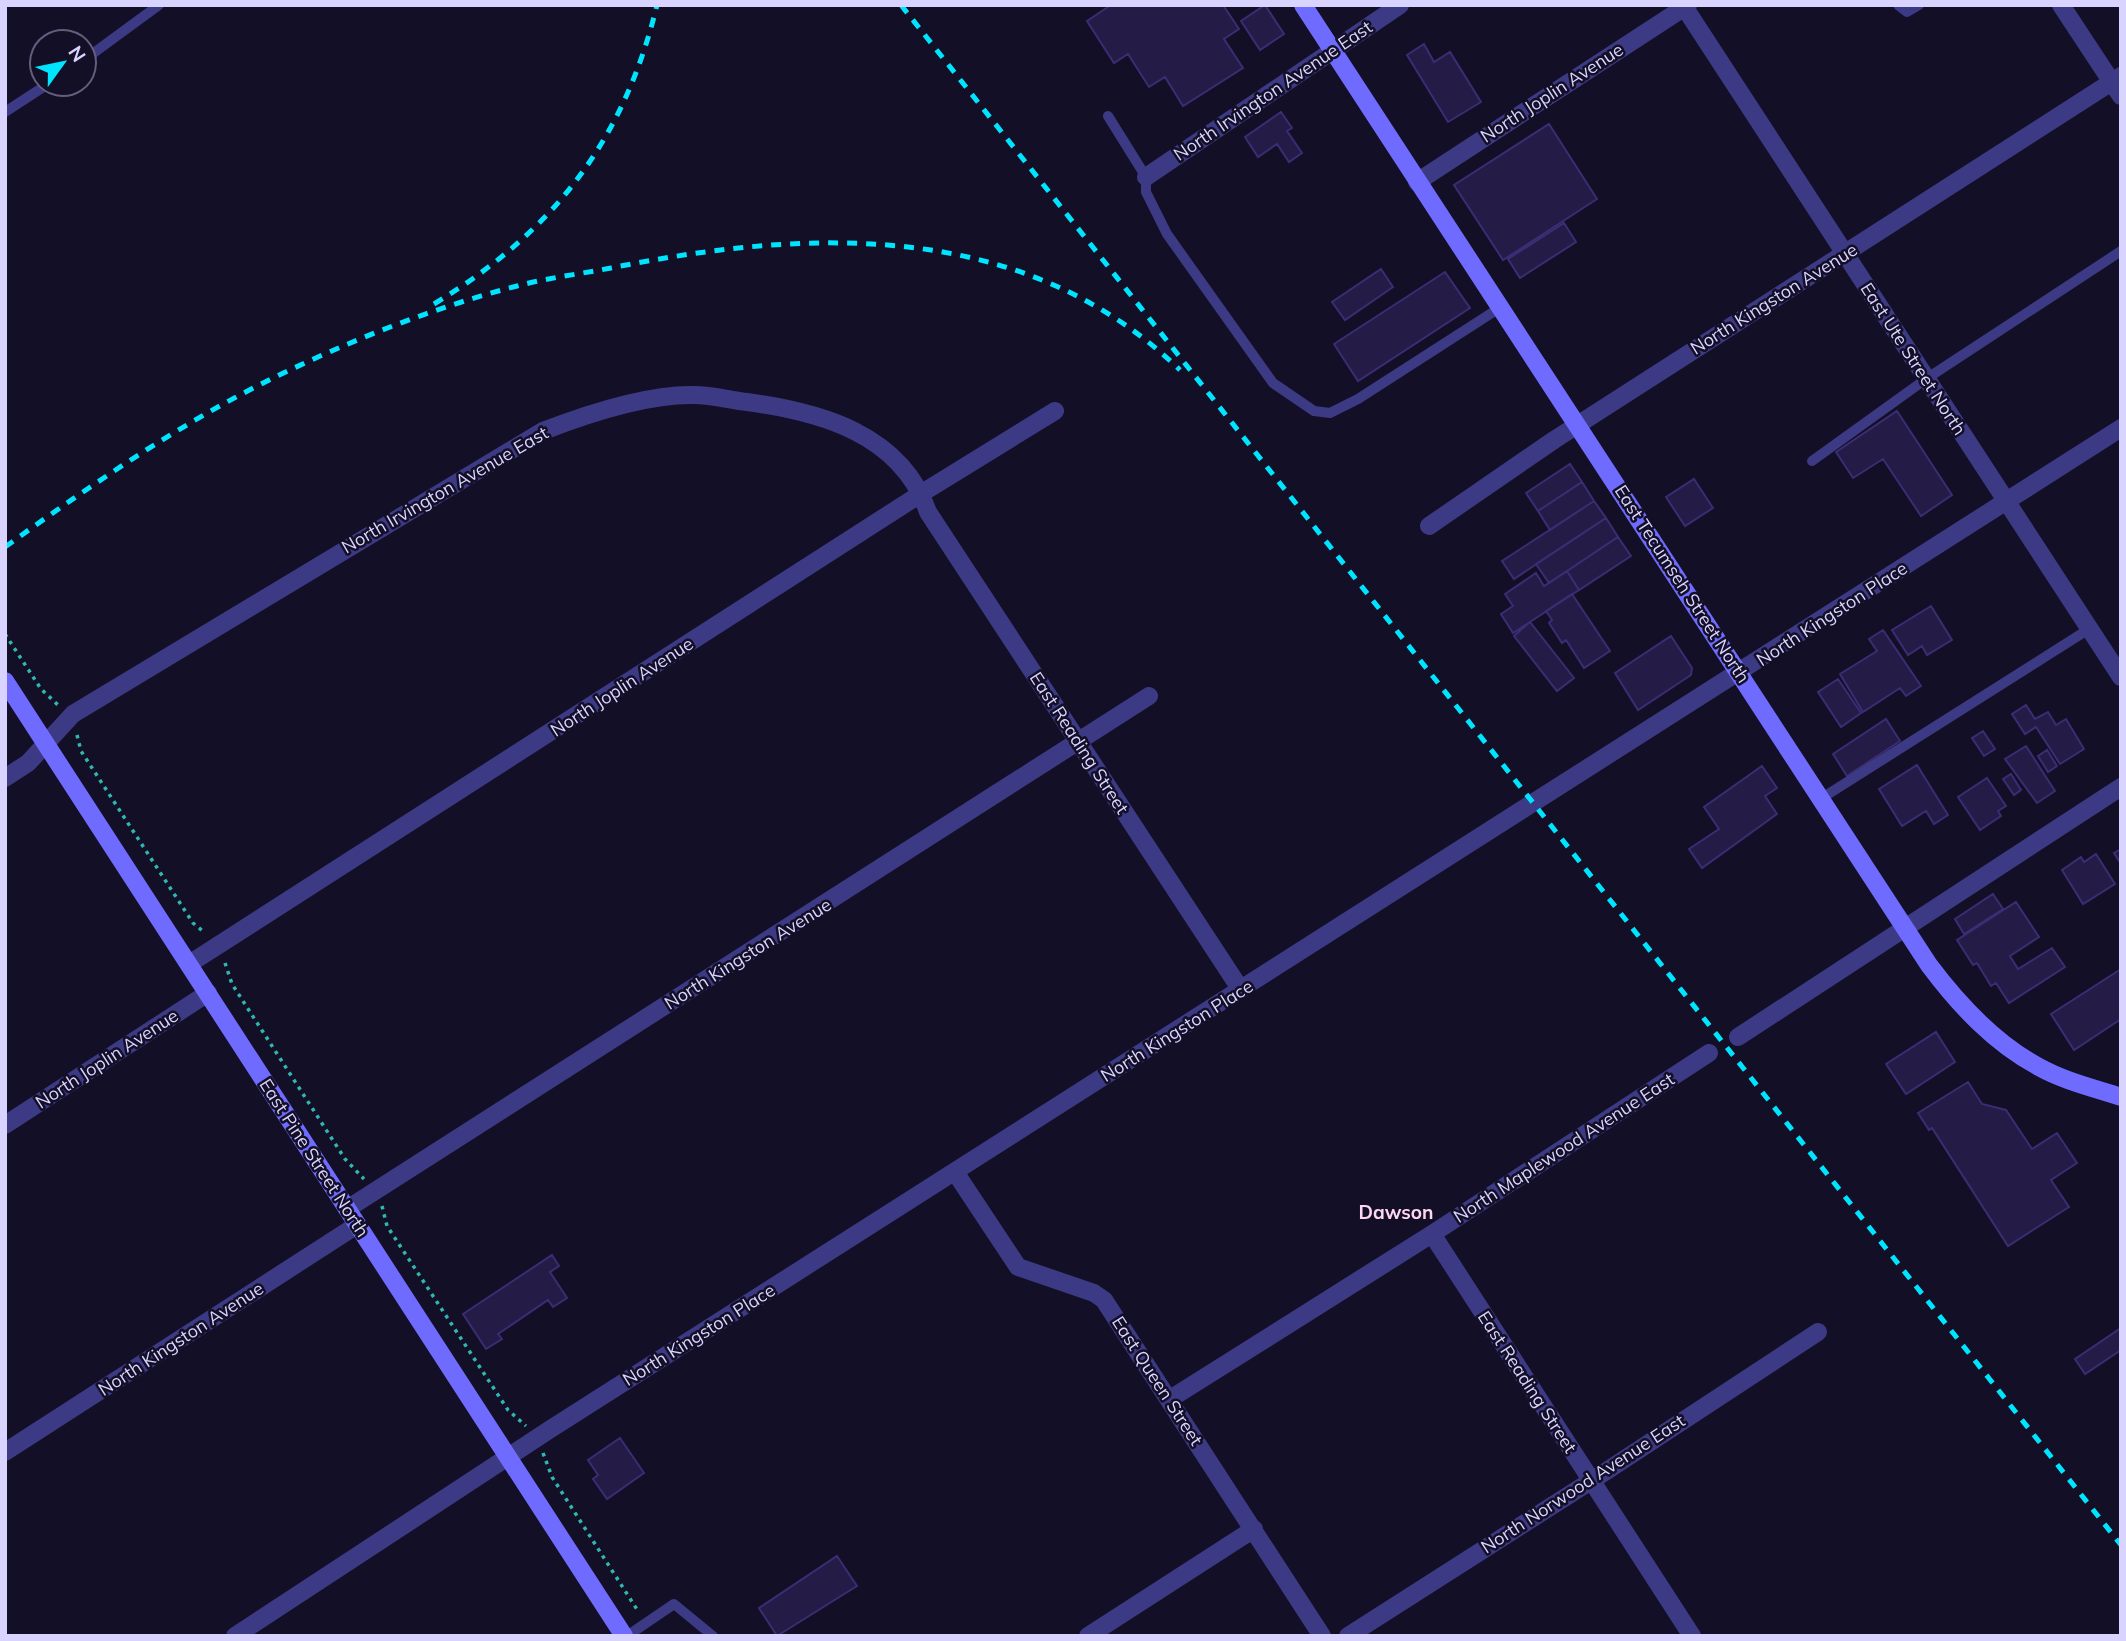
<svg xmlns="http://www.w3.org/2000/svg" width="2126" height="1641" font-family="Mulish,sans-serif">
<style>
.building{fill:#241b47;stroke:#3b2d73;stroke-width:2}
.lines{fill:none;stroke-linecap:round;stroke-linejoin:round}
.path{stroke:#2fb8b0;stroke-width:3.5;stroke-dasharray:3.5 5;stroke-linecap:butt}
.lane{stroke:#3d3a85;stroke-width:10}
.street{stroke:#3d3a85;stroke-width:18}
.secondary{stroke:#6f6bff;stroke-width:18}
.rail{stroke:#00e5ff;stroke-width:5;stroke-dasharray:10 9;stroke-linecap:butt}
.labels{text-anchor:middle;stroke-width:5;stroke-linejoin:round;paint-order:stroke}
.street-label{font-size:18px;fill:#d9d4ff;stroke:#130f26}
.neighbourhood-label{font-size:19px;font-weight:bold;fill:#ffd6f0;stroke:#130f26}
</style>
<rect width="100%" height="100%" fill="#130f26"/>
<path class="building" d="M1111,5H1223L1239,29L1224,39L1243,68L1183,106L1165,77L1149,87L1128,54L1114,63L1087,21Z
M1265,5L1284,34L1260,50L1241,21Z
M1424,44L1434,62L1450,52L1481,102L1448,122L1407,55Z
M1281,112L1292,128L1287,131L1302,153L1289,162L1277,144L1258,157L1245,137Z
M1549,124L1597,199L1503,260L1454,185Z
M1564,223L1576,242L1520,278L1508,259Z
M1381,269L1393,287L1345,320L1332,302Z
M1445,272L1470,308L1358,381L1334,344Z
M1897,411L1952,495L1921,516L1883,459L1853,478L1836,452Z
M1570,464L1582,482L1538,511L1526,493Z
M1694,479L1713,508L1685,526L1666,497Z
M1582,482L1594,501L1550,530L1538,511Z
M1594,501L1606,518L1514,579L1502,561Z
M1606,518L1618,537L1549,583L1536,564Z
M1618,537L1631,556L1579,590L1567,571Z
M1567,571L1579,590L1513,633L1501,614L1513,606L1505,594L1536,573L1544,586Z
M1572,594L1610,651L1584,668L1566,640L1562,643L1549,623L1552,620L1546,611Z
M1931,606L1952,640L1927,655L1922,646L1908,655L1892,630Z
M1530,622L1574,678L1557,691L1514,636Z
M1883,630L1921,686L1906,696L1900,688L1863,712L1840,674L1877,651L1869,639Z
M1671,636L1692,668L1691,675L1638,710L1615,673Z
M1838,679L1861,713L1841,727L1818,692Z
M2026,705L2035,719L2048,712L2056,725L2066,719L2084,749L2060,764L2036,727L2025,734L2012,714Z
M1886,719L1900,741L1847,776L1833,754Z
M1983,731L1995,749L1984,756L1972,738Z
M2026,746L2055,791L2037,803L2005,759Z
M2047,750L2057,766L2048,772L2038,756Z
M1917,765L1948,815L1934,824L1926,811L1902,826L1879,789Z
M1762,766L1777,788L1765,796L1777,814L1702,868L1689,849L1719,829L1704,807Z
M2011,774L2021,790L2014,795L2003,779Z
M1987,778L2006,806L1998,811L2001,816L1980,830L1958,797Z
M2121,849V864L2114,853Z
M2096,854L2115,884L2083,904L2062,870L2081,857L2084,862Z
M1993,894L2003,909L1964,934L1955,919Z
M2016,902L2039,937L2010,956L2018,969L2052,948L2065,967L2009,1003L1996,983L1991,986L1977,963L1973,965L1957,940Z
M2121,969V1019L2074,1050L2051,1014Z
M1936,1032L1955,1062L1906,1094L1886,1064Z
M1968,1082L1982,1104L2006,1110L2032,1149L2057,1133L2077,1163L2051,1180L2069,1207L2008,1246L1932,1128L1929,1130L1918,1113Z
M552,1255L559,1266L550,1272L567,1298L553,1307L548,1300L498,1334L502,1339L486,1349L463,1314Z
M2121,1328V1350L2085,1374L2075,1359Z
M620,1438L644,1473L607,1499L593,1479L598,1475L588,1460Z
M837,1556L857,1586L777,1636L759,1608Z"/>
<g class="lines">
<path class="path" d="M5,634L41,689L58,705
M77,735L81,751L193,923L205,933
M225,963L232,984L345,1159L364,1179
M382,1206L387,1226L508,1410L526,1426
M543,1453L552,1477L638,1611"/>
<path class="lane" d="M1898,5L1907,12L1919,5
M84,60L159,5
M5,112L48,84
M1108,116L1146,177V192L1167,234L1273,383L1314,411L1330,413L1358,399L1501,307
M1812,461L1926,379L2121,251
M1822,798L2089,629
M627,1636L674,1604L713,1636"/>
<path class="street" d="M1683,5L2121,677
M2061,5L2121,96
M1146,177L1400,5
M1417,182L1688,5
M1429,526L1554,440L2121,76
M5,778L28,763L73,714L543,431C587,414 647,394 694,395C712,395 730,400 747,402C821,412 901,434 928,512L1241,990
M189,964L922,493L1055,411
M1738,1037L2121,787
M5,1125L208,993
M955,1172L1018,1267L1094,1293L1104,1300L1322,1636
M347,1209L1149,696
M1432,1234L1692,1636
M1170,1399L1432,1234L1709,1053
M5,1452L357,1225
M235,1636L549,1430L2121,428
M1088,1636L1254,1529
M1348,1636L1608,1470L1818,1332"/>
<path class="secondary" d="M1303,5L1929,965C1959,1005 1994,1043 2039,1067C2064,1081 2094,1088 2121,1097
M5,681L624,1636"/>
<path class="rail" d="M901,5L2121,1545
M434,304C553,232 624,141 657,5
M5,547C90,486 176,426 271,379C349,341 432,308 517,286C547,278 580,274 611,268C809,228 1024,219 1180,370"/>
</g>
<g class="labels">
<g class="street-label">
<text transform="translate(1273 91) rotate(-34)" y="6">North Irvington Avenue East</text>
<text transform="translate(1552 93) rotate(-33)" y="6">North Joplin Avenue</text>
<text transform="translate(1774 299) rotate(-32)" y="6">North Kingston Avenue</text>
<text transform="translate(1913 359) rotate(57)" y="6">East Ute Street North</text>
<text transform="translate(445 490) rotate(-30)" y="6">North Irvington Avenue East</text>
<text transform="translate(1682 584) rotate(57)" y="6">East Tecumseh Street North</text>
<text transform="translate(1832 614) rotate(-33)" y="6">North Kingston Place</text>
<text transform="translate(622 687) rotate(-33)" y="6">North Joplin Avenue</text>
<text transform="translate(1079 743) rotate(57)" y="6">East Reading Street</text>
<text transform="translate(748 954) rotate(-32)" y="6">North Kingston Avenue</text>
<text transform="translate(1177 1031) rotate(-32)" y="6">North Kingston Place</text>
<text transform="translate(107 1059) rotate(-33)" y="6">North Joplin Avenue</text>
<text transform="translate(1564 1148) rotate(-33)" y="6">North Maplewood Avenue East</text>
<text transform="translate(314 1158) rotate(57)" y="6">East Pine Street North</text>
<text transform="translate(699 1335) rotate(-32)" y="6">North Kingston Place</text>
<text transform="translate(181 1339) rotate(-33)" y="6">North Kingston Avenue</text>
<text transform="translate(1157 1381) rotate(57)" y="6">East Queen Street</text>
<text transform="translate(1527 1382) rotate(57)" y="6">East Reading Street</text>
<text transform="translate(1583 1484) rotate(-33)" y="6">North Norwood Avenue East</text>
</g>
<g class="neighbourhood-label">
<text x="1396" y="1219">Dawson</text>
</g>
</g>
<rect width="2126" height="1641" fill="none" stroke="#d9d4ff" stroke-width="14"/>
<g transform="translate(63 63) rotate(57)"><circle r="33" fill="#130f26" stroke="#625e7d" stroke-width="2"/>
<path d="M0-5L12 26L0 18L-12 26Z" fill="#00e5ff"/>
<text y="-10" font-size="19" font-weight="bold" text-anchor="middle" fill="#d9d4ff">N</text>
</g>
</svg>
